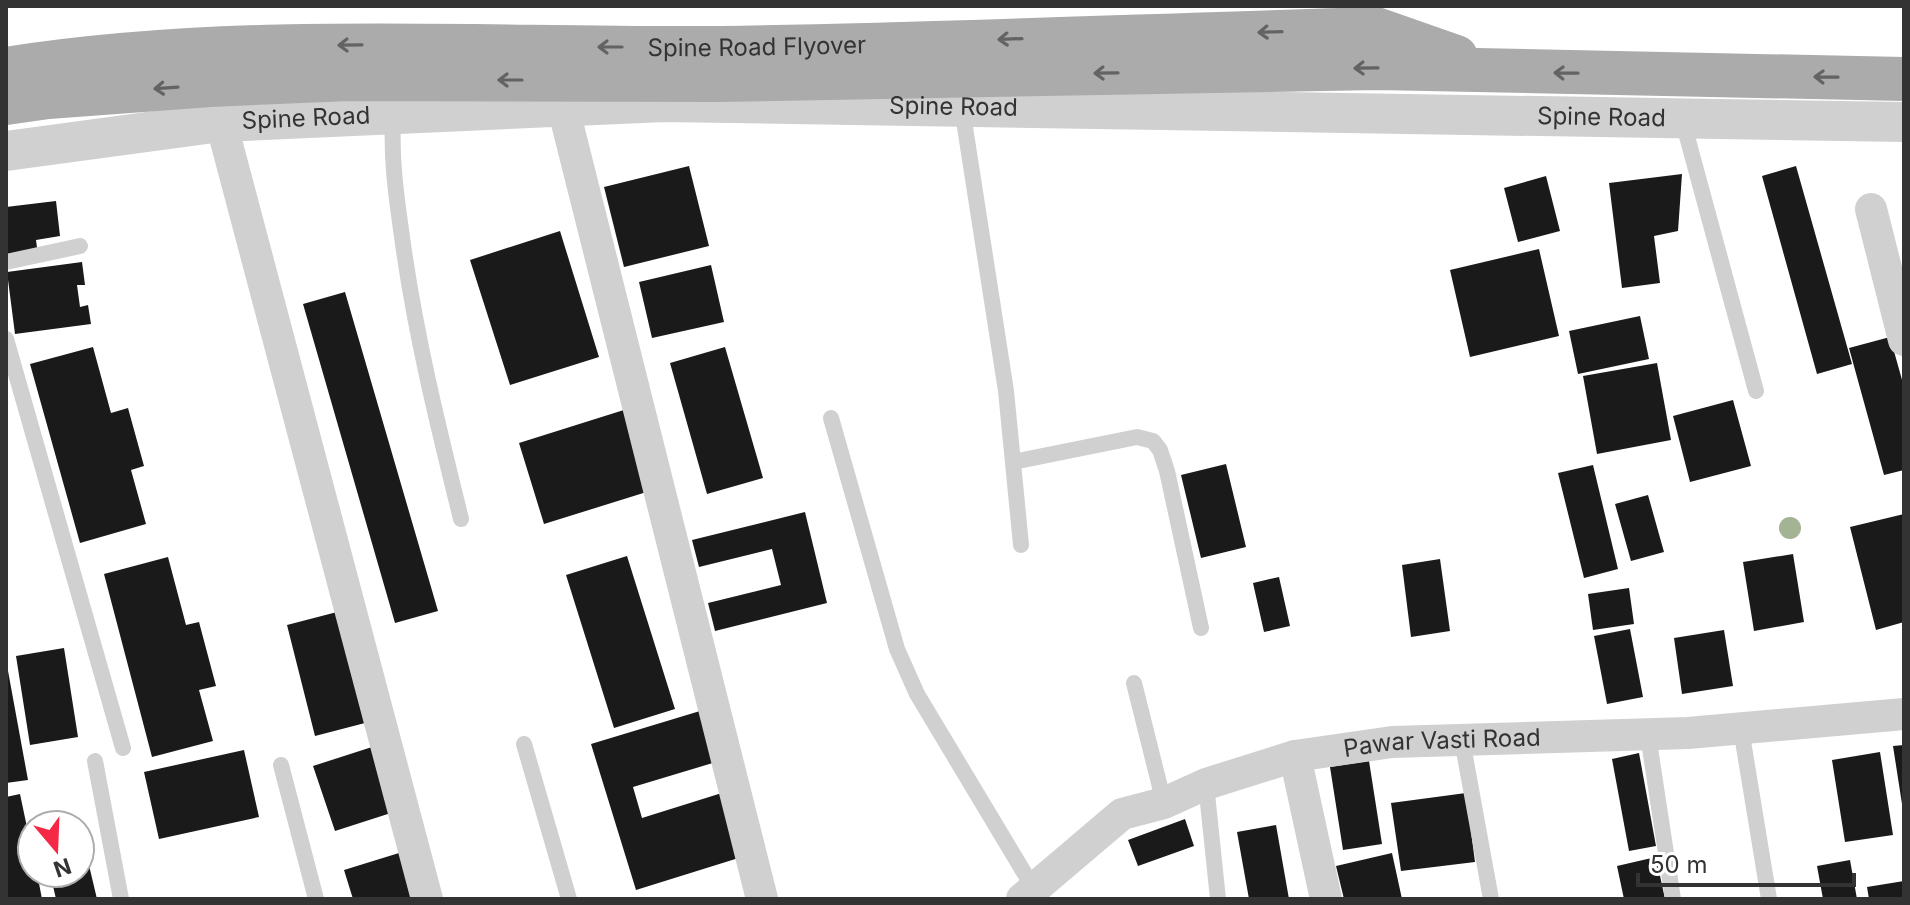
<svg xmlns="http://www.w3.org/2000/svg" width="1910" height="905" font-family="Inter,sans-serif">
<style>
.building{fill:#1a1a1a}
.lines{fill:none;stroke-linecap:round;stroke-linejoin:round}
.service{stroke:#d0d0d0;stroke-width:16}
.minor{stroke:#d0d0d0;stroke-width:32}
.tertiary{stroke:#d0d0d0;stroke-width:40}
.primary{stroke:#ababab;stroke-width:44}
.tree{fill:#a4b393}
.oneway{stroke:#636363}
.labels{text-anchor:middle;stroke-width:8;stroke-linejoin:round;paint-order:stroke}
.street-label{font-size:24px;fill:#333;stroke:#fff}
</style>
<rect width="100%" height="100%" fill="#fff"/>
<path class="building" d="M689,166L709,246L624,267L604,187Z
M1796,166L1852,364L1817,374L1762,176Z
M1682,174L1678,231L1654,236L1660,283L1622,288L1609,183Z
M1546,176L1560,231L1518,242L1504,188Z
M56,201L60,236L36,240L38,255L8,258L6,207Z
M560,231L599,357L510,385L470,260Z
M1539,249L1559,336L1470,357L1450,270Z
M82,262L85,285H77L80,307L88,305L91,324L15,334L7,272Z
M711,265L724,322L652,338L639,282Z
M345,292L438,611L395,623L303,304Z
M1640,316L1649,359L1578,374L1569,331Z
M1890,337L1904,387V470L1884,475L1849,348Z
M93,347L111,413L128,408L144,466L131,470L146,524L80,543L30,364Z
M725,347L763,478L707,494L670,363Z
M1657,363L1671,440L1597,454L1583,376Z
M1733,400L1751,466L1690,482L1673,416Z
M627,409L653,490L544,524L519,443Z
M1226,464L1246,547L1201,558L1181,475Z
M1593,465L1618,569L1584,578L1558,473Z
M1648,495L1664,552L1631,561L1615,504Z
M805,512L827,603L715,631L708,603L781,585L772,549L699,567L692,540Z
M1904,514V622L1876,630L1850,527Z
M1793,554L1804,622L1754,631L1743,562Z
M627,556L675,709L614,728L566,575Z
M168,557L186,625L199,622L216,686L199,690L213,741L152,757L104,574Z
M1440,559L1450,631L1411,637L1402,565Z
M1279,577L1290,626L1264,632L1253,583Z
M1629,588L1634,624L1593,630L1588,594Z
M337,612L365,723L315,736L287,625Z
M1630,629L1643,697L1607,704L1594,636Z
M1724,630L1733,686L1682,694L1674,638Z
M64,648L78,737L30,745L16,656Z
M6,660L28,780L6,783Z
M700,711L716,762L633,787L642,818L725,792L745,856L636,890L591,744Z
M1904,745V804H1902L1893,746Z
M372,747L394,812L335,831L313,766Z
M244,750L259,817L159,839L144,772Z
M1880,752L1893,835L1845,842L1832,760Z
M1639,753L1656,846L1629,851L1612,759Z
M1369,761L1382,844L1343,850L1330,767Z
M1466,793L1475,862L1401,871L1391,803Z
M20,794L32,851V873H37L42,899H6V797Z
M1185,819L1194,846L1138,866L1128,840Z
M1276,825L1289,899H1249L1237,832Z
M83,840L97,899H56L50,873H80V841Z
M399,853L414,899H353L344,870Z
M1392,853L1402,899H1344L1336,866Z
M1656,857L1665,899H1624L1617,866Z
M1850,860L1857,899H1823L1817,866Z
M1904,881V899H1869L1867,887Z"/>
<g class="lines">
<path class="service" d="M962,108L1006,391L1021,545
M393,116C391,160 396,194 402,237C415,333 438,426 461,519
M1682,118L1756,391
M6,262L80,246
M6,339L123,748
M831,418L897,649L917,694L1034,889
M1013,462L1137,437L1153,441L1160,450L1167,471L1201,628
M1134,683L1164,803
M1741,729L1769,899
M1648,735L1673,899
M1462,740L1491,899
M524,744L569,899
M95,761L121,899
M281,765L316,899
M1206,784L1218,899"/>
<g class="minor">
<path d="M563,107L762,899"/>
<path d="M221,122L427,899"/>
<path d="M1871,209L1904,340"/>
<path d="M1295,756L1326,899"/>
<path id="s1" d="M1022,899L1122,814L1164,803L1206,784L1295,756L1392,742L1688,733L1904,714"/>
</g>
<path class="tertiary" id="s2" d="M6,151L221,122L664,102L1904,122"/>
<g class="primary">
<path id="s3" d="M6,69C242,32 483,50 721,48C939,45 1158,35 1376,29L1456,57"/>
<path d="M6,103L48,97L210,85L349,79L719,80L1378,68L1904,79"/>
</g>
</g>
<circle class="tree" cx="1790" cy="528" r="11"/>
<defs><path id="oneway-shaft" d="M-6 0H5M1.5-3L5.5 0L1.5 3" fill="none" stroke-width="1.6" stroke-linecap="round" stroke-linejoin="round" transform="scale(2)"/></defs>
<g class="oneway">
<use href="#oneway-shaft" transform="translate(1270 32) rotate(178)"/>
<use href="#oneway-shaft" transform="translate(1010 39) rotate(178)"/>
<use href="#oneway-shaft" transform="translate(350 45) rotate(179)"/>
<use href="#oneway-shaft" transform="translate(610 47) rotate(-180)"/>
<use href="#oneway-shaft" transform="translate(1366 68) rotate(179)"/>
<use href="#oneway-shaft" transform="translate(1106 73) rotate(179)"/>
<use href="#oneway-shaft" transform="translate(1566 73) rotate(-179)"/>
<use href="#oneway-shaft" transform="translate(1826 77) rotate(-179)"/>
<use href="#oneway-shaft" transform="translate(510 80) rotate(-180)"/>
<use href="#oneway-shaft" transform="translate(166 88) rotate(176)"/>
</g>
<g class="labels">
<g class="street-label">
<text dy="8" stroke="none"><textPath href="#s3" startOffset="752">Spine Road Flyover</textPath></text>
<text dy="8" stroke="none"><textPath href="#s2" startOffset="950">Spine Road</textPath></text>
<text dy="8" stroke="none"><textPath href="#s2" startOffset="1598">Spine Road</textPath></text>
<text dy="8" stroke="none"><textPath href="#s2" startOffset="302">Spine Road</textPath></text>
<text dy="8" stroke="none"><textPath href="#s1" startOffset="462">Pawar Vasti Road</textPath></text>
</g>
</g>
<rect width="1910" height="905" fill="none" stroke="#333333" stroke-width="16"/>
<g transform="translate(56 849) rotate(161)"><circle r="38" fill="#ffffff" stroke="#adadad" stroke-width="2"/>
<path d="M0-6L14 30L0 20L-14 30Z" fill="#f52945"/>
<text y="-12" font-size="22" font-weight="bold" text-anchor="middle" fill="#333333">N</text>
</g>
<path d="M1638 873v12h216v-12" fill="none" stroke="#333333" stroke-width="4"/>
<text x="1650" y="873" font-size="24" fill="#333333" stroke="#ffffff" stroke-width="6" paint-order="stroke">50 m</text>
</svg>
